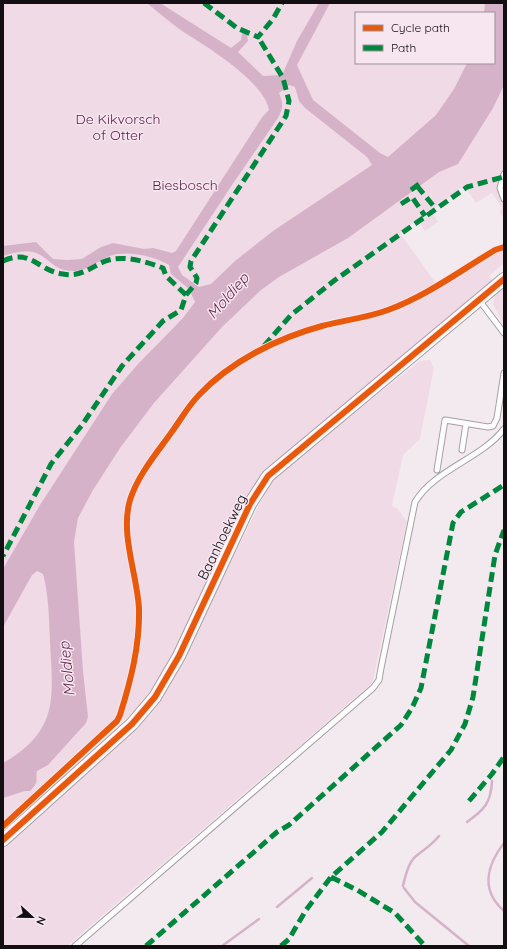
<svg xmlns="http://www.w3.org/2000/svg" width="507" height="949" font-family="Quicksand,sans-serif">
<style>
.green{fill:#efdae6;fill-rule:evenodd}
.water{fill:#d6b2c8;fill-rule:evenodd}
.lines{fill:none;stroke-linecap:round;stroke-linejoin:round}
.stream{stroke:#d6b2c8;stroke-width:2.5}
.service-casing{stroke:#a59fa3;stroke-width:7}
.tertiary-casing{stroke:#a59fa3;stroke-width:14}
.service{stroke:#fdfcfd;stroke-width:5}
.tertiary{stroke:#fdfcfd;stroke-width:12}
.quiet{stroke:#00873e;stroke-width:5;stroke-dasharray:10 5;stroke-linecap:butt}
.cycleway-casing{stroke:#f7e6f0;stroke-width:8}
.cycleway{stroke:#e8590c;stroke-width:6}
.labels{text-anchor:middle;stroke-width:3;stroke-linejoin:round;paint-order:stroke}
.park-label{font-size:14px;fill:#5b2249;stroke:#f7e6f0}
.street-label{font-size:14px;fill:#130e11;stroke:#f7e6f0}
.water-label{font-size:15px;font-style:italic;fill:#632950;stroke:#f7e6f0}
</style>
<rect width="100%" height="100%" fill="#f3eaef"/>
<path class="green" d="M3,3H504V219L499,212L502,208L492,193L476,203L464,186L400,233L439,288L504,249V263L489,276L494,281L265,470L250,491C231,529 154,721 117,722L3,826ZM356,13H494V63H356Z
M432,213L438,222L425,231L419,222Z
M504,285V325L493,304L495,295Z
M430,360L434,368L420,439L403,455L392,506L398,509L407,522L373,680L370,685L67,946H3V847L129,733L149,714L171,682L270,483L281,470L420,361Z"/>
<path class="water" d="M147,3H160L231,48L241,40L242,33L247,35L248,41L238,52L263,76L281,75L283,73L297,41L319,3H330L297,65L313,100L380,153L388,157L436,115L454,89L467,63H494V13H484L485,3H504V85L493,108L458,164L439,172L348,238L279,277L261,290L222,327L154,403L120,448L93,490L78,518L74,542L83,671L88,717L86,723L48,765L37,771C35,781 40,781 30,791H25L3,798V763C59,731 53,698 50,642C49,620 49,596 43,574L37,571L32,575L3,627V569L40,505L112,394L139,363L183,318L195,302L189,289L171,274L169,265C155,256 126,250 110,256C97,261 88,271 74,271C52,271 49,256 33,252C24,250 12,253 3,256V246L36,242L53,259L67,260L82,259L101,247L113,243L144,249L153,248L172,253L176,251L263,116L269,110C265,83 208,47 185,33C172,24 159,13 147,3ZM289,85L295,87L299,101L305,108L367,157L372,165L273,231L235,261L211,284L199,287L182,275L178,267L232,185L276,121C283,110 284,105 279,93Z"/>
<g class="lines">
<path class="stream" d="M467,822C484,810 491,803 492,781
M504,843C487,865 480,890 504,911
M403,886C405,877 408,863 415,857C423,850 432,845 439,836
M404,888L415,902L469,946
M277,907L312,878
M222,946L259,919"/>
<defs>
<path id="service" d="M504,174L500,188L504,199
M479,300L504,333
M462,450L466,424
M437,470L445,420L488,427L493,426L497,418L504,373
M75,946L373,688L379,680L381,668L415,502C435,469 481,459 504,429"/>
<path id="tertiary" d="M3,840L132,724L155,697L179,656L250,504L268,476L504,279"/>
</defs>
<use href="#service" class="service-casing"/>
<use href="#tertiary" class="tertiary-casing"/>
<use href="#service" class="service"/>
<use href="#tertiary" class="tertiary"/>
<path class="quiet" d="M204,3L237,28L258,37L273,19L282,3
M417,186L436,209
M411,190L422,182
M401,204L412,197L425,216
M3,261C31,248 38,271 63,274C79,277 89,269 103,262C121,254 145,261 163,268L166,276L186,295L181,310L163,321L122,366L82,425L51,464L3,556
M186,295L196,283L197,278L190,267L191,261L286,116L289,101L283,78L258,37
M264,346L291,315L335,280L436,209L467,187L503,177
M469,801L492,774L504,757
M331,877L357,890L395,913L425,946
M146,946L277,832L289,825L401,725L412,708L421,688L453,523L461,512L504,485
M281,946L289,939L306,910L331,877L382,832L451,750L465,724L473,697L495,555L504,530"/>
<defs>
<path id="cycleway" d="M3,826L117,721L120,715C131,680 140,645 139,608C137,574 120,534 130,500C138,475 156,454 171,433C180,421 188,406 199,395C231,361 278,338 322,326C344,320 367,318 388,310C426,296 460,271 495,250L504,247
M3,840L132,724L155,697L179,656L250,504L268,476L504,279"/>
</defs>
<use href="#cycleway" class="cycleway-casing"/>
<use href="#cycleway" class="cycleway"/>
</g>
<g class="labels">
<g class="park-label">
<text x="118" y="124">De Kikvorsch<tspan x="118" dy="16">of Otter</tspan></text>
<text x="185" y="190">Biesbosch</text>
</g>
<g class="street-label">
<text transform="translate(222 537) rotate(-64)" y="5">Baanhoekweg</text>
</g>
<g class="water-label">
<text transform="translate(228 296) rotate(-49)" y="5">Moldiep</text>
<text transform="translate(67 669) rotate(-96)" y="5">Moldiep</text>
</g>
</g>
<rect width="507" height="949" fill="none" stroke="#130e11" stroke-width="8"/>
<rect x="355" y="12" width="140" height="52" fill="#f7e6f0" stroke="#9c9097"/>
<rect x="363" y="25" width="20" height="6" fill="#e8590c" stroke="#9c9097"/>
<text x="391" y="32" font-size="12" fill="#130e11">Cycle path</text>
<rect x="363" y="45" width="20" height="6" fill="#00873e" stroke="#9c9097"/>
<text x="391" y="52" font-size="12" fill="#130e11">Path</text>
<g transform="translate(32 917) rotate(112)" stroke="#f7e6f0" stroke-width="3" paint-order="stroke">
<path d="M0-3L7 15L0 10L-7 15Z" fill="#130e11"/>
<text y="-6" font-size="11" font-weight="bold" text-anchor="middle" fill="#130e11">N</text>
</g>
</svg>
